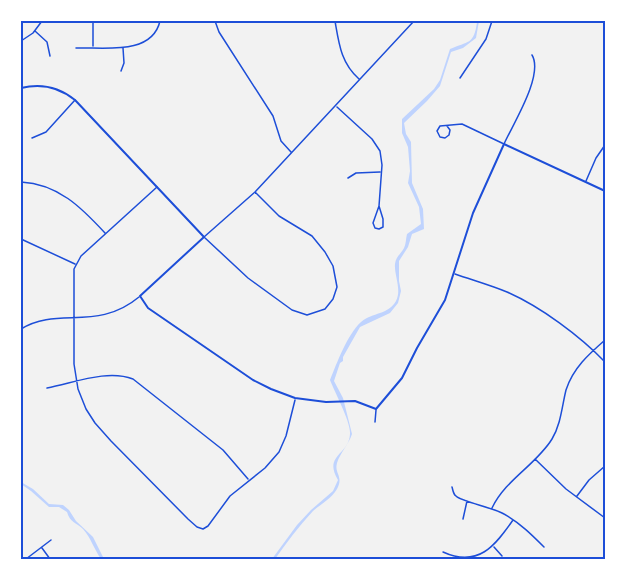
<svg xmlns="http://www.w3.org/2000/svg" width="626" height="580" font-family="Manrope,sans-serif">
<style>
.water{fill:#bfd3fe}
.lines{fill:none;stroke-linecap:round;stroke-linejoin:round}
.minor{stroke:#1d4ed8;stroke-width:1.5}
.tertiary{stroke:#1d4ed8;stroke-width:2}
.neatline{fill:none;stroke:#1d4ed8;stroke-width:2}
</style>
<rect width="100%" height="100%" fill="#f2f2f2"/>
<path class="water" d="M479,21L476,38L463,48L451,52L440,86L427,101L404,123L406,134L411,142L412,183L423,209L424,229L412,234L408,247L399,261V281L401,291L398,303L390,313L360,327L343,357V361L340,363L334,381L343,398L352,434C349,444 340,453 337,463C334,474 344,476 337,489C332,498 321,504 313,511C299,526 287,542 275,559H272L297,525L311,510L333,491L338,480C323,455 349,455 350,434C351,422 335,393 330,380C337,363 347,335 361,322C373,312 388,315 396,301C402,290 394,275 395,264C396,256 401,254 404,248C406,244 406,238 407,234L421,224L419,207L408,183L410,171L408,147L402,133V119L434,89L440,80L450,49C468,41 474,45 477,22Z
M21,482L33,489L49,504L63,505L69,510L76,521L93,537L104,559H101C94,549 91,538 83,529C76,522 70,523 67,512L59,507H49L31,491L21,484Z"/>
<g class="lines">
<path class="minor" d="M215,21L219,32L273,116L281,141L291,152
M335,21C339,44 341,63 359,79
M35,31L47,42L50,56
M21,41L33,33L42,21
M93,46V21
M76,48C103,47 152,56 160,21
M121,71L124,63L123,48
M460,78L486,39L492,21
M337,107L372,139L380,151L382,165L379,206L373,223L375,228L379,229L383,227V219L379,206
M447,126L450,130L449,135L445,138L440,137L437,131L440,126L462,124L504,144C513,124 544,75 532,55
M32,138L46,132L75,100
M348,178L356,173L380,172
M586,181L596,158L605,145
M21,182C58,184 81,207 105,233
M157,187L81,256L74,269V364L78,389L86,409L95,423L111,441L188,519L197,527L203,529L208,526L230,496L265,468L279,452L286,436L295,400
M255,192L279,216L312,236L325,252L333,266L337,287L333,299L325,309L307,315L292,310L248,278L204,237L255,192L414,21
M21,239L75,264
M455,274C472,280 490,285 507,292C541,307 580,336 605,362
M21,329C58,306 97,332 139,297
M47,388C74,383 107,369 133,379L223,450L248,479
M375,422L376,410
M535,459L566,489L605,518
M452,487C453,490 453,494 456,496C460,501 494,508 504,514C520,523 532,535 544,547
M577,496L589,480L605,466
M492,508C506,479 536,465 552,439C561,424 562,406 566,390C573,368 589,354 605,340
M463,519L467,501
M494,547L502,556
M42,548L50,559
M443,552C478,568 495,546 513,520
M26,559L51,540
M377,559L378,558"/>
<path class="tertiary" d="M21,88C41,83 59,87 75,100L204,237L140,296L148,308L253,380L271,389L295,398L326,402L355,401L376,409L402,378L417,348L445,300L473,213L504,144L605,191"/>
</g>
<rect width="626" height="580" fill="none" stroke="#ffffff" stroke-width="45"/>
<rect x="22" y="22" width="582" height="536" class="neatline"/>
</svg>
